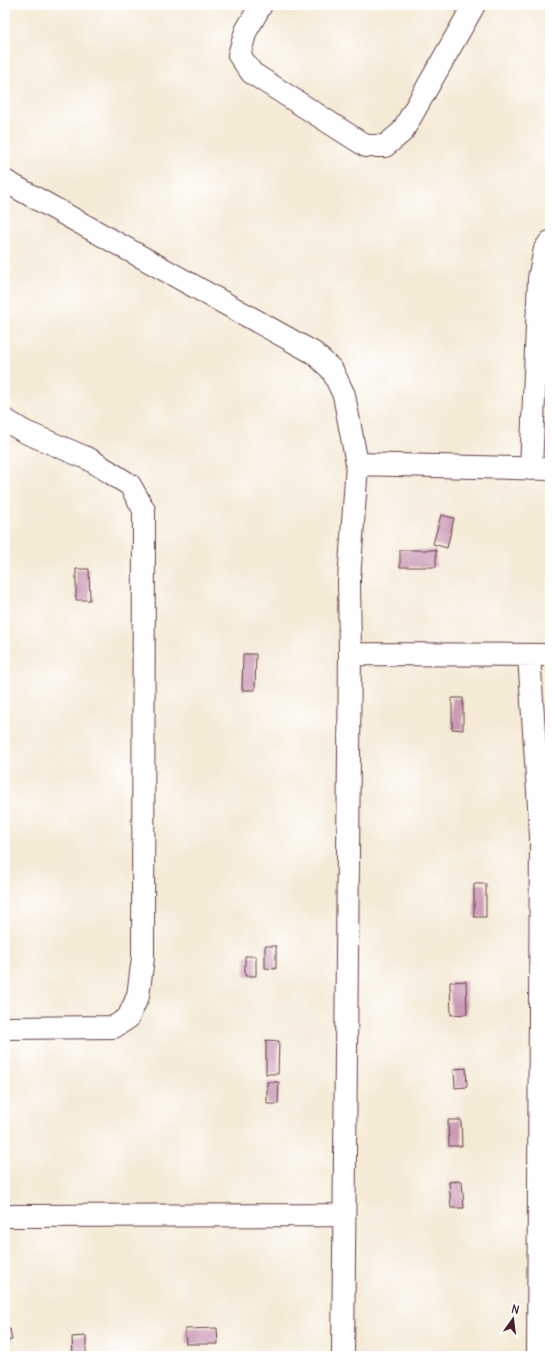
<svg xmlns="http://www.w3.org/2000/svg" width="555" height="1361" font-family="Delius,sans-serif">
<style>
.building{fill:#cb9bb6}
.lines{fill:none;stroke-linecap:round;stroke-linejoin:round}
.minor-casing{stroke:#643d44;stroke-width:24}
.minor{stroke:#fff;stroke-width:22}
</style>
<rect width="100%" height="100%" fill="#fff"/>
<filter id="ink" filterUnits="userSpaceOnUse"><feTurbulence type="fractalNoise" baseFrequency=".025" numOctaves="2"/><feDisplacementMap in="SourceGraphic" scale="8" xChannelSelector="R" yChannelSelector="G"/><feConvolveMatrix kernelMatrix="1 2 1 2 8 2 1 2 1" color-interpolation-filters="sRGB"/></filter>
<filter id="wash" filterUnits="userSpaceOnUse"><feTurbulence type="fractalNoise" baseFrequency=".012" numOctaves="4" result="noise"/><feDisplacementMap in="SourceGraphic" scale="16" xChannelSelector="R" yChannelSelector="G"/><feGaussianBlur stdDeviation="0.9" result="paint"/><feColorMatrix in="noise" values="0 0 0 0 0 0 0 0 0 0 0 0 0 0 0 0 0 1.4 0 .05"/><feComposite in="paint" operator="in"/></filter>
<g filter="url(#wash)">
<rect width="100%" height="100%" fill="#f5ead5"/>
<g id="blocks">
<path class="building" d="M441,515L454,518L447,548L433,544Z
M400,550H436V567H400Z
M76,569H89L90,600H76Z
M243,654H256L255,690H242Z
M452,698H463V730L452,729Z
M474,884H486V917H474Z
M265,946H276V969L265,968Z
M245,956H256V976H245Z
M466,981L467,1014L451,1015L450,982Z
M266,1040L279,1041L278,1074H266Z
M466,1068L467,1087L455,1088L454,1069Z
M267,1082H279L278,1104H267Z
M448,1120H461L462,1146H449Z
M462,1181L464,1208H451L449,1182Z
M217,1328L218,1344H186L185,1329Z
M10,1329L12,1340L5,1341V1330Z
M86,1336V1356H73L72,1337Z"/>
</g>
</g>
<g filter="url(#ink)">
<use href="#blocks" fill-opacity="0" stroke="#643d44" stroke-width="1"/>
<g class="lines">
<defs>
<path id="minor" d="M261,5L246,31L239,55L252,73L366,146H385L402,132L474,5
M5,181L314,353L332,370L344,395L357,464
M5,420L25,432L89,459L130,485L144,510L143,958L138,996L128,1018L114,1027L5,1028
M531,469L539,279L545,249L550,242
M350,654L550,655
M529,656L541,836L538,1356
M5,1216L344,1215
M343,1356L350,654L349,581L357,464L550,469"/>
</defs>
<use href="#minor" class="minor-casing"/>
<use href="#minor" class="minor"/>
</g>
</g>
<rect width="555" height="1361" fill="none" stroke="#fff" stroke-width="20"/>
<g transform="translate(513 1319) rotate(14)" stroke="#ffffff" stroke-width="3" paint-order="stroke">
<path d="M0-3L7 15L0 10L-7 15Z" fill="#4a1f2b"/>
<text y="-6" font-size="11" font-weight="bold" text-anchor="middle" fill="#4a1f2b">N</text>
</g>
</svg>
